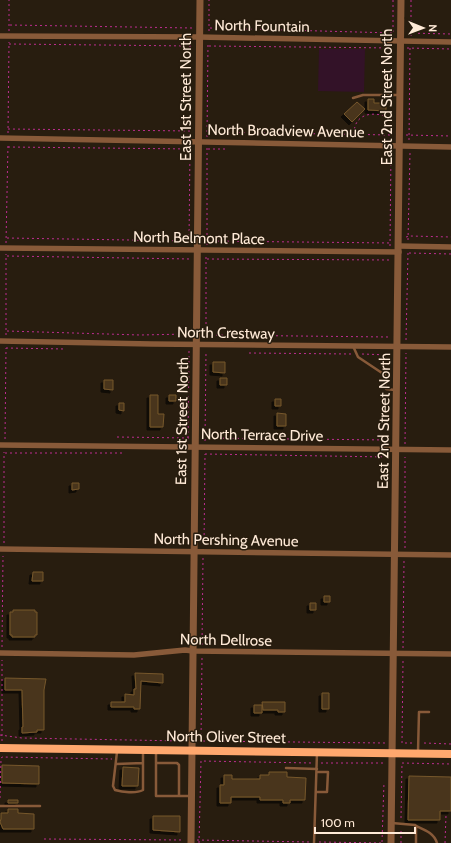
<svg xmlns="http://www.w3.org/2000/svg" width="451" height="843" font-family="Cabin,sans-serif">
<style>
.green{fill:#331228}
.building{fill:#4a361b;stroke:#76572c;filter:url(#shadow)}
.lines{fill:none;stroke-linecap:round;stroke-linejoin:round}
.path{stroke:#bd2d90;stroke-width:1;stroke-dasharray:2 3;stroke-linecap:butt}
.service{stroke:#885a39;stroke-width:2.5}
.minor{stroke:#885a39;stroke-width:5.5}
.tertiary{stroke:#885a39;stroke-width:7}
.secondary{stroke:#ffa86e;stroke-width:8}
.labels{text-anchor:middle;stroke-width:3;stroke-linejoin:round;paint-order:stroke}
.street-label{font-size:15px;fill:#ffead7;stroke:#281d0f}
</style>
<defs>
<filter id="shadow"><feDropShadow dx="-3" dy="3" stdDeviation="0" flood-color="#0009"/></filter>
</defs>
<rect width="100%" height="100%" fill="#281d0f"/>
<path class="green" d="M319,49H365L364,92L318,91Z"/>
<path class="building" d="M368,99H374V103H386V111L368,110Z
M357,102L365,109L352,122L344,114Z
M213,362H225V373L213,372Z
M220,378H227V385H220Z
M104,380H113V390L104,389Z
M150,395H158V414H164L163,427H150Z
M169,395H176V401H169Z
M275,399H281V406H275Z
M119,403H124V411L119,410Z
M277,413L286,414V426H277Z
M72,483H79V489L72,490Z
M33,572H43V581H32Z
M324,596H330V602H324Z
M310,603H316V610H310Z
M13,610H35V612H37V635H35V637H12V635H10V612H13Z
M135,673L163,674V683L141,681L140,709H134V707H111V702H125V694L134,695V689H136Z
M5,678L46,679L44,690V730H37V732L22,733V727H23L22,690H5Z
M322,693H329V709H322Z
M262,702H285V712H278V710H263Z
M254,705H262V713H254Z
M2,765L39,766V784L2,783Z
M123,767L139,768L138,786H122Z
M269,772H287V777L306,778L305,800H290V803H283V800H260V797H231V803H220V785H224V775H232V779H260V775H269Z
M409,776L451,777V811H440V820H408Z
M8,800H18V803H8Z
M8,809H18V813L34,814V829H3L0,822L1,819V813H8Z
M153,816H180V832L153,830Z"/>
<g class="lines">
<path class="path" d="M411,0V36
M10,25L192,28
M210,28L394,33
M9,31V0
M209,31V0
M393,32V0
M408,33L451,34
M9,44L192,46
M209,46L394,48
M407,48L451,49
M8,129L192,131
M208,132L392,135
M8,133L9,42
M354,134C354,111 377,111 392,119
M406,135L451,136
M207,137L208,44
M409,140L410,47
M8,147L191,149
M208,149H227
M406,237L410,236L451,237
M7,238L190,241
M408,240L410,153
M189,241L190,148
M207,241L392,243
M6,243L8,144
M207,245V148
M390,246L391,151
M409,253L451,254
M7,256L190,259
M207,259L391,260
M7,331L140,335L189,334
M6,335V254
M206,335L389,337
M206,339V256
M406,340L408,253
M6,348L65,349
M249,353L351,354
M362,354L389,355
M117,437L189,438
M188,438L189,351
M202,438L389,440
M5,439L6,348
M205,441L206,352
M405,444L406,353
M5,453H123
M205,454L388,457
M4,543V452
M204,545L205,454
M405,548V457
M202,645L203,558
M2,647L3,556
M403,648L404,561
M202,658L201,741L385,743
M403,661L402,743H412
M0,735L22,738L183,741
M2,741V660
M424,743L451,744
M321,763H384
M0,798L1,759L2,757L112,759
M401,818L402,763L451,764
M44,839L184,840
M197,840L310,842
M319,842L384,843
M382,842L384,782
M199,843L201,761L312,763
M401,843V829
M445,843L446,815"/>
<path class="service" d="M353,98L363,95H399
M353,346L358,357L385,375L386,389L395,390
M156,751V796H191
M117,752L113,786L115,790C122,792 136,794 143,790V751
M418,752L419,712H429
M156,763H177L179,765V796
M116,764L143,763
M286,768L317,769
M316,792H327L328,772H317
M0,806H40
M392,823L415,825L416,826V843
M416,826C425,830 434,833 437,843
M314,843L317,753"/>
<path class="minor" d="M0,36L199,37L451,42
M0,138L451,147
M399,246L451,247
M0,248L399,252
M0,341L152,344L451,347
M0,445L451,450
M0,549L451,555
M0,653L134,655L185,650L193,651L451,654"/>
<path class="tertiary" d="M191,843L200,0
M391,843L401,0"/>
<path class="secondary" d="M0,748L451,754"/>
</g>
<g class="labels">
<g class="street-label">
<text transform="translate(262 26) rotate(1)" y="5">North Fountain</text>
<text transform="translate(186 97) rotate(-90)" y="5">East 1st Street North</text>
<text transform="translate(387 97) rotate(-90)" y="5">East 2nd Street North</text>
<text transform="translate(286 131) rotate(1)" y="5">North Broadview Avenue</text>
<text transform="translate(199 238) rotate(1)" y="5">North Belmont Place</text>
<text transform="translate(226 333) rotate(1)" y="5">North Crestway</text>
<text transform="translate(182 421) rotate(-89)" y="5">East 1st Street North</text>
<text transform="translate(384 421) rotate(-89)" y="5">East 2nd Street North</text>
<text transform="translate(262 435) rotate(1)" y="5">North Terrace Drive</text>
<text transform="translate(226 540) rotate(1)" y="5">North Pershing Avenue</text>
<text transform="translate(226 640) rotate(1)" y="5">North Dellrose</text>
<text transform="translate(226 737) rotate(1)" y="5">North Oliver Street</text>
</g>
</g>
<g transform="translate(423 28) rotate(91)" stroke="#281d0f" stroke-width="3" paint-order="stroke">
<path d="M0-3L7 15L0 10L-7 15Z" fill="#ffead7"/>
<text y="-6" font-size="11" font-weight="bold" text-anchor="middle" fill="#ffead7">N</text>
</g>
<path d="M315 827v6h100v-6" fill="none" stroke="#ffead7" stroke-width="2"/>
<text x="321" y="827" font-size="12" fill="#ffead7" stroke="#281d0f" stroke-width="3" paint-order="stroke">100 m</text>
</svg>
